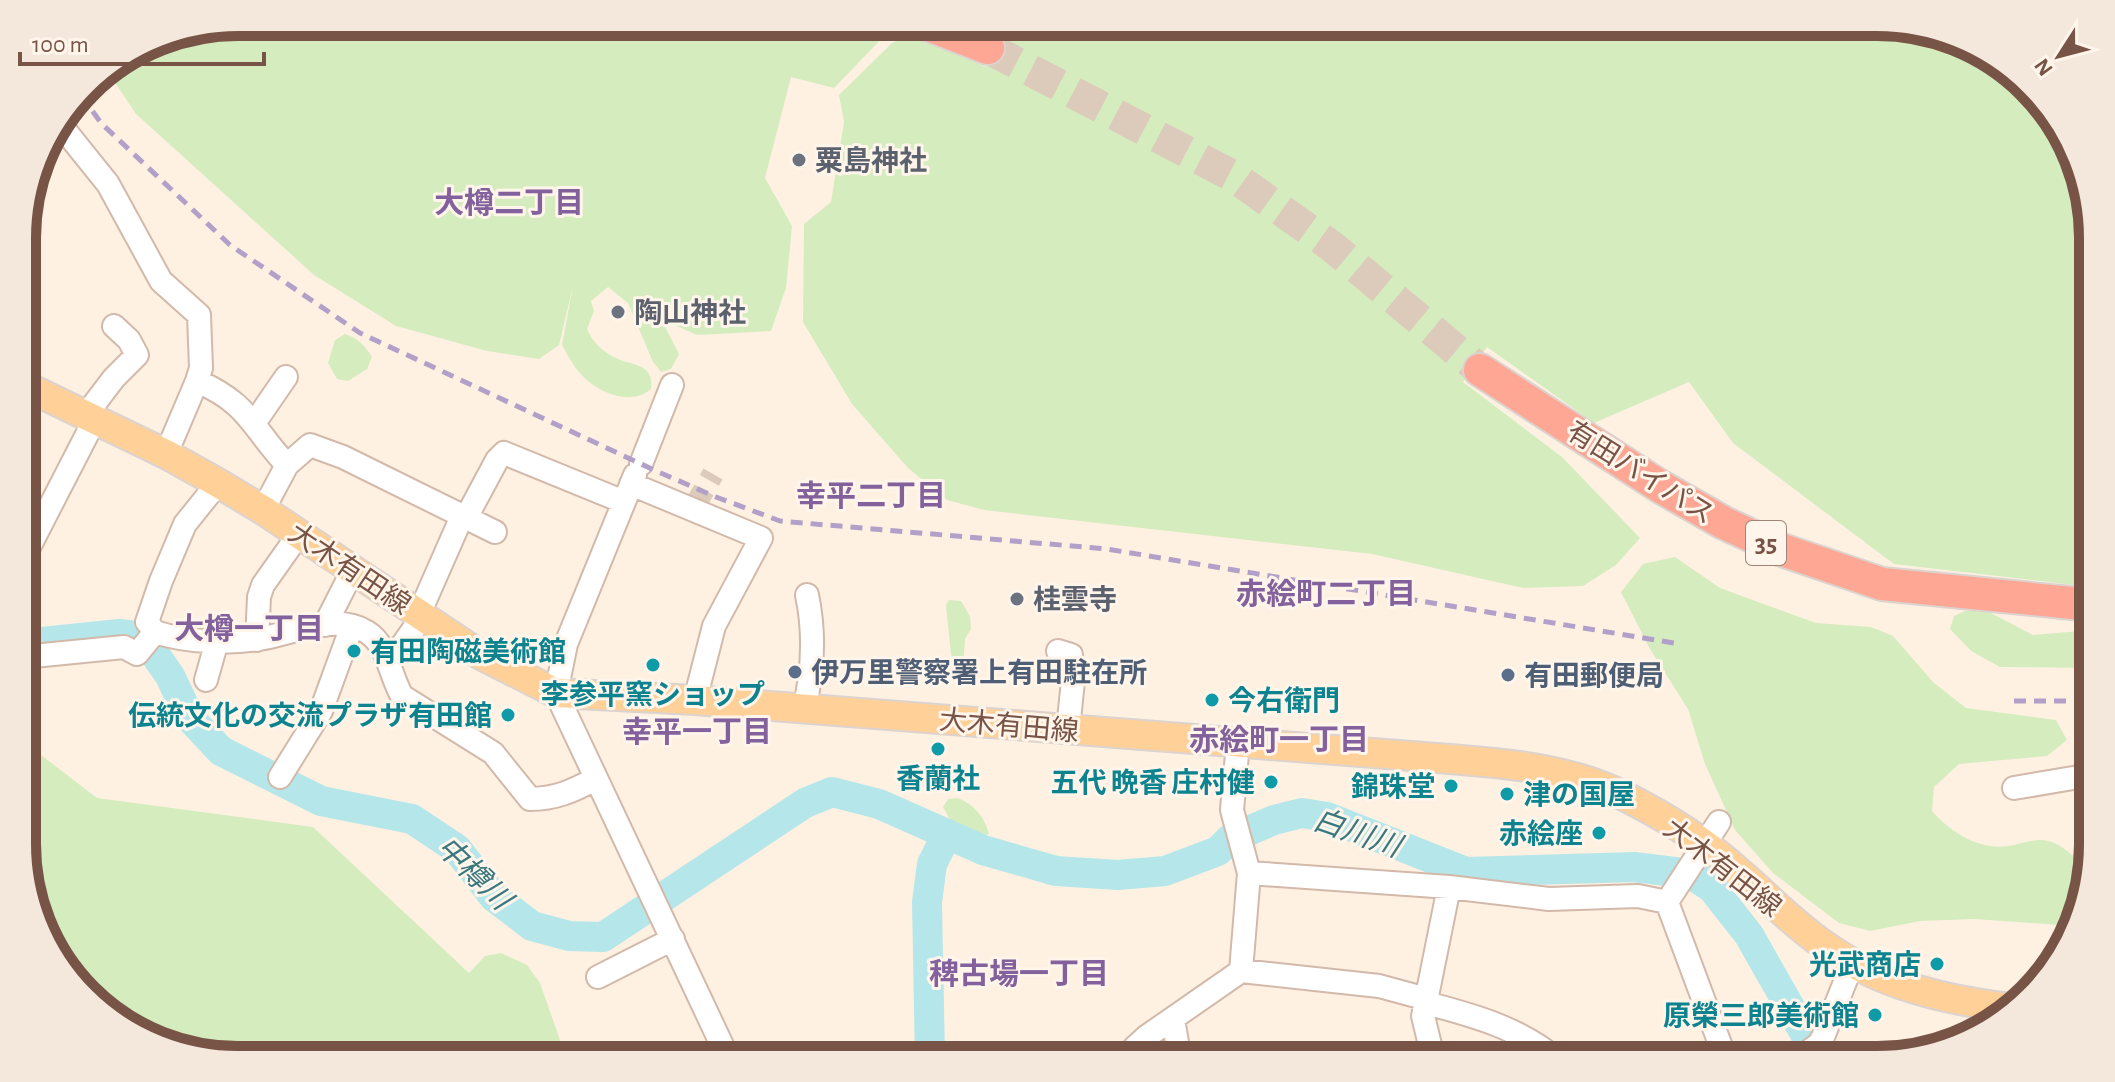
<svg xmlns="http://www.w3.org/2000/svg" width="2115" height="1082" font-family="'Alegreya Sans','Noto Sans JP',sans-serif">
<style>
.green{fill:#d5ecbf}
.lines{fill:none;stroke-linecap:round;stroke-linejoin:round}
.river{stroke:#b5e6e9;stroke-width:30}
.minor-tunnel{stroke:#dccabb;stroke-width:22;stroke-dasharray:22 11;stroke-linecap:butt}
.highway-tunnel{stroke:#dccabb;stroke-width:32;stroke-dasharray:32 16;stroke-linecap:butt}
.minor-casing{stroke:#d2b9aa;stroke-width:26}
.major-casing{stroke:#dcd3cf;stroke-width:32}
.highway-casing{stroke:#dcd3cf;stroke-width:36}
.minor{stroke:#fff;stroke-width:22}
.major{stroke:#ffd098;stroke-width:28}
.highway{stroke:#fda794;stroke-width:32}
.rail{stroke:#b2a0c8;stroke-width:5;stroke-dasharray:12 8;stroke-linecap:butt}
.worship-dot{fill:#6b7280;stroke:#fff5ea;stroke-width:3}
.culture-dot{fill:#0f9aa8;stroke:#fff5ea;stroke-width:3}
.service-dot{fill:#5c6f8a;stroke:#fff5ea;stroke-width:3}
.labels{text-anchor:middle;stroke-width:6;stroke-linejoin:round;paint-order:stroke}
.shield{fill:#fff5ea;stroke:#a08477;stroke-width:2}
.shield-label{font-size:26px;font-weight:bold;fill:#785446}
.worship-label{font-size:28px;font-weight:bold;fill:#5b616d;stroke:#fff5ea;text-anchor:start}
.street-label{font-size:28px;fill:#785446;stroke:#fff5ea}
.culture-label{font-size:28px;font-weight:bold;fill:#0d838f;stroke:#fff5ea;text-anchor:end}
.service-label{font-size:28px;font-weight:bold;fill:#4e5e75;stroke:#fff5ea;text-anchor:start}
.neighbourhood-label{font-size:30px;font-weight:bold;fill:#83619c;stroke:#fff5ea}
.water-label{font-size:30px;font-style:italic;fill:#39787e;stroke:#fff5ea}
.rim{fill:none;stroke:#785446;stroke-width:10}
</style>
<rect width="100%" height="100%" fill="#fef1e2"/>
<path class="green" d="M238,22H892L889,31L834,88L791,77L765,178L792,226L786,288L771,331L697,335L661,319L679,354L671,369L661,372L653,362L628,303L608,287L591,301L594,311L587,329C592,342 604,353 618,359C635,366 654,364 651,389C628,409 590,389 575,367C570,360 566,352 562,345L573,286L559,345L539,359L487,351L396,326L314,275L136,114L106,69L156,38Z
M964,22H1877L1973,44L2056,118L2091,210L2092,587L1894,564L1733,443L1689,382L1594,423L1487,347L1463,382L1562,457L1640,538L1616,565L1583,586L1523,588L1372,554L984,510L947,500L908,468L852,404L803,322L804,224L831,202L844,122L839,95L891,44L909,32L986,67L995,33Z
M345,334C357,338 365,345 372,357L367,369L348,381L337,379L328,363L335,340Z
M1675,557L1720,588L1816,623L1871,627L1893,636L1934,683L1966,708L2056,720L2067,740L2047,756L1959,764L1934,787L1932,811C1950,832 1980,851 2009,846C2024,843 2037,837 2052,842C2064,846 2077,860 2088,868L2074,926L1974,919L1920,921L1870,931L1839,923L1773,873L1735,830L1705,764L1688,709L1650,649L1621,592L1643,564Z
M949,600L961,601L970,616L971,629L965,639L963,667H956L951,654L946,605Z
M1985,610L2033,635L2092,630V668L2000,667L1971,651L1950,629L1954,616L1965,611Z
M24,742L97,798L313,827L469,973L485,956L501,953L527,965L540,983L567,1060H238L142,1038L59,964L24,873Z
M957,798C973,803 985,817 989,834L982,836L952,823L943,807L948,799Z"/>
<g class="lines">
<path class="river" d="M23,644L119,634L136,636L152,650L170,676L190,718L221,751L321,801L412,819L457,849L494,897L532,926L569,936L603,937L805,803L832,792L879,804L983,850L1056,871L1118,875L1165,871L1218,851L1230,839L1274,820L1302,813L1327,817L1466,872L1634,867L1691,874L1712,888L1749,935L1808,1039L1816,1060
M930,1060L927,902L932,864L947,834"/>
<path class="minor-tunnel" d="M693,509L713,474"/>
<path class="highway-tunnel" d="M988,48L1233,176L1330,245L1480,370"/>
<defs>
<path id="minor" d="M59,123L108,184L161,281L199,315L201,368L197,381
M85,416L114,378L137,355L129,340L114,326
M255,422L286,377
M166,454L197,381C250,404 251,427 287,465
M641,464L672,385
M635,475L566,644L556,693L729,1060
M218,483L185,524L161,581L147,622L155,632C186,642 227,644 259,639C292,634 335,612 367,632C388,645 390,676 402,696L493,753L530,799C555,799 573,791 595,779
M631,484L761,538L714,626L695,700
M263,510L287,465L310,445L343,457L495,532
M467,516L497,460L504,453L624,502
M23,559L94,421
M23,559L28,568L23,593
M419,614L463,514
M325,625L353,570
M257,640L259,597L263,585L299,534
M1058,651L1071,655L1073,681L1068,729
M23,657L124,647L137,654L155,632
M388,661L396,654L422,617
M206,680L217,641
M804,709C813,672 815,633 807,595
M280,777L321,711L352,626
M2014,788L2079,777L2086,771L2093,770
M1249,873L1449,887
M1667,902L1726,1060
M1667,902L1719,822
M1241,971L1379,986L1427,999
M598,977L673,939
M1426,1003C1472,1015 1520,1028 1557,1060
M1173,1019L1180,1060
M1132,1060L1134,1048L1146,1037L1241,971L1249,873L1232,810L1238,743
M1438,1060L1430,1045L1423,1016L1449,887L1549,899L1638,896L1667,902
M1797,1060L1819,1044L1823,1037L1853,962"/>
<path id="major" d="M23,385L166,454L218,483L263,510L479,654L556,693L695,700L1450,759C1509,764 1566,768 1620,794C1663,815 1706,842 1741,874C1769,898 1793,924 1824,945C1880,985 1944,1000 2011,1008"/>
<path id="highway" d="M921,22L988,48
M1480,370L1661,487L1724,523L1782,550L1882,584L2092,605"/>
</defs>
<use href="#minor" class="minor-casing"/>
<use href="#major" class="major-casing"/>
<use href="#highway" class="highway-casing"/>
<use href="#minor" class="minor"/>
<use href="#major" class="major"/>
<use href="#highway" class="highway"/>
<path class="rail" d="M81,95L101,123L230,245L360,333L654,470L716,497L780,521L1107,549L1674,643
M2014,701H2093"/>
</g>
<g class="worship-dot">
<circle cx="799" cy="160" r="8"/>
<circle cx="618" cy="312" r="8"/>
<circle cx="1017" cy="599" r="8"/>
</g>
<g class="culture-dot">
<circle cx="354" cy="651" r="8"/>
<circle cx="653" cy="665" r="8"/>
<circle cx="1212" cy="700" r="8"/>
<circle cx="508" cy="715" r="8"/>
<circle cx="938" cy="749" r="8"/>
<circle cx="1271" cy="782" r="8"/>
<circle cx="1451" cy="786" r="8"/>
<circle cx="1507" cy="794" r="8"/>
<circle cx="1599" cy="833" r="8"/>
<circle cx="1937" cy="964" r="8"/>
<circle cx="1875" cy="1015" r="8"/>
</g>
<g class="service-dot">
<circle cx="795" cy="672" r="8"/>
<circle cx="1508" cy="675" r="8"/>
</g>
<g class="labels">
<rect class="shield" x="1746" y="521" width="40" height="44" rx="6"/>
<g class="shield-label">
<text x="1766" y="552">35</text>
</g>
<g class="worship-label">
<text x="815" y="170">粟島神社</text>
<text x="634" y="322">陶山神社</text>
<text x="1033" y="609">桂雲寺</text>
</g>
<g class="street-label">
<text transform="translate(1641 472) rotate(32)" y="10">有田バイパス</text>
<text transform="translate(350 568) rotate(34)" y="10">大木有田線</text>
<text transform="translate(1009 725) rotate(5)" y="10">大木有田線</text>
<text transform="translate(1723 867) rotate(38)" y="10">大木有田線</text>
</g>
<g class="culture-label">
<text x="370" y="661" text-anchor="start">有田陶磁美術館</text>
<text x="653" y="704" text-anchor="middle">李参平窯ショップ</text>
<text x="1228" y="710" text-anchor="start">今右衛門</text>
<text x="492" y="725">伝統文化の交流プラザ有田館</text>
<text x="938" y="788" text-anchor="middle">香蘭社</text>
<text x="1255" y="792">五代 晩香 庄村健</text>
<text x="1435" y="796">錦珠堂</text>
<text x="1523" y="804" text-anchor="start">津の国屋</text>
<text x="1583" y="843">赤絵座</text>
<text x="1921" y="974">光武商店</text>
<text x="1859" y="1025">原榮三郎美術館</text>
</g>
<g class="service-label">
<text x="811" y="682">伊万里警察署上有田駐在所</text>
<text x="1524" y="685">有田郵便局</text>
</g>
<g class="neighbourhood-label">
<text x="509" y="213">大樽二丁目</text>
<text x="871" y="506">幸平二丁目</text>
<text x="1326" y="604">赤絵町二丁目</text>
<text x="249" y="639">大樽一丁目</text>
<text x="697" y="742">幸平一丁目</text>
<text x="1279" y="750">赤絵町一丁目</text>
<text x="1019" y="984">稗古場一丁目</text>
</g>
<g class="water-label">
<text transform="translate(1357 833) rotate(19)" y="10">白川川</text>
<text transform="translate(474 873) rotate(44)" y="10">中樽川</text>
</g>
</g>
<path d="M0 0H2115V1082H0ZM238 36H1877A202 202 0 0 1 2079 238V844A202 202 0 0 1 1877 1046H238A202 202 0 0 1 36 844V238A202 202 0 0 1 238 36Z" fill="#f4e8dd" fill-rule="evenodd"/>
<path class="rim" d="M238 36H1877A202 202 0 0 1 2079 238V844A202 202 0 0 1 1877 1046H238A202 202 0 0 1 36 844V238A202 202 0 0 1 238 36Z"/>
<g transform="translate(2059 56) rotate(234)" stroke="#fff5ea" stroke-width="6" paint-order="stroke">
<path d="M0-6L14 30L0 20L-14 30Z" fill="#785446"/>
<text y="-12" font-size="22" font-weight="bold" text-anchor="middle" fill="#785446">N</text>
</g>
<path d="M20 52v12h244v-12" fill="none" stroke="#785446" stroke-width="4"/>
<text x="32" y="52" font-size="24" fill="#785446" stroke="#fff5ea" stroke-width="6" paint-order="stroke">100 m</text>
</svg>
